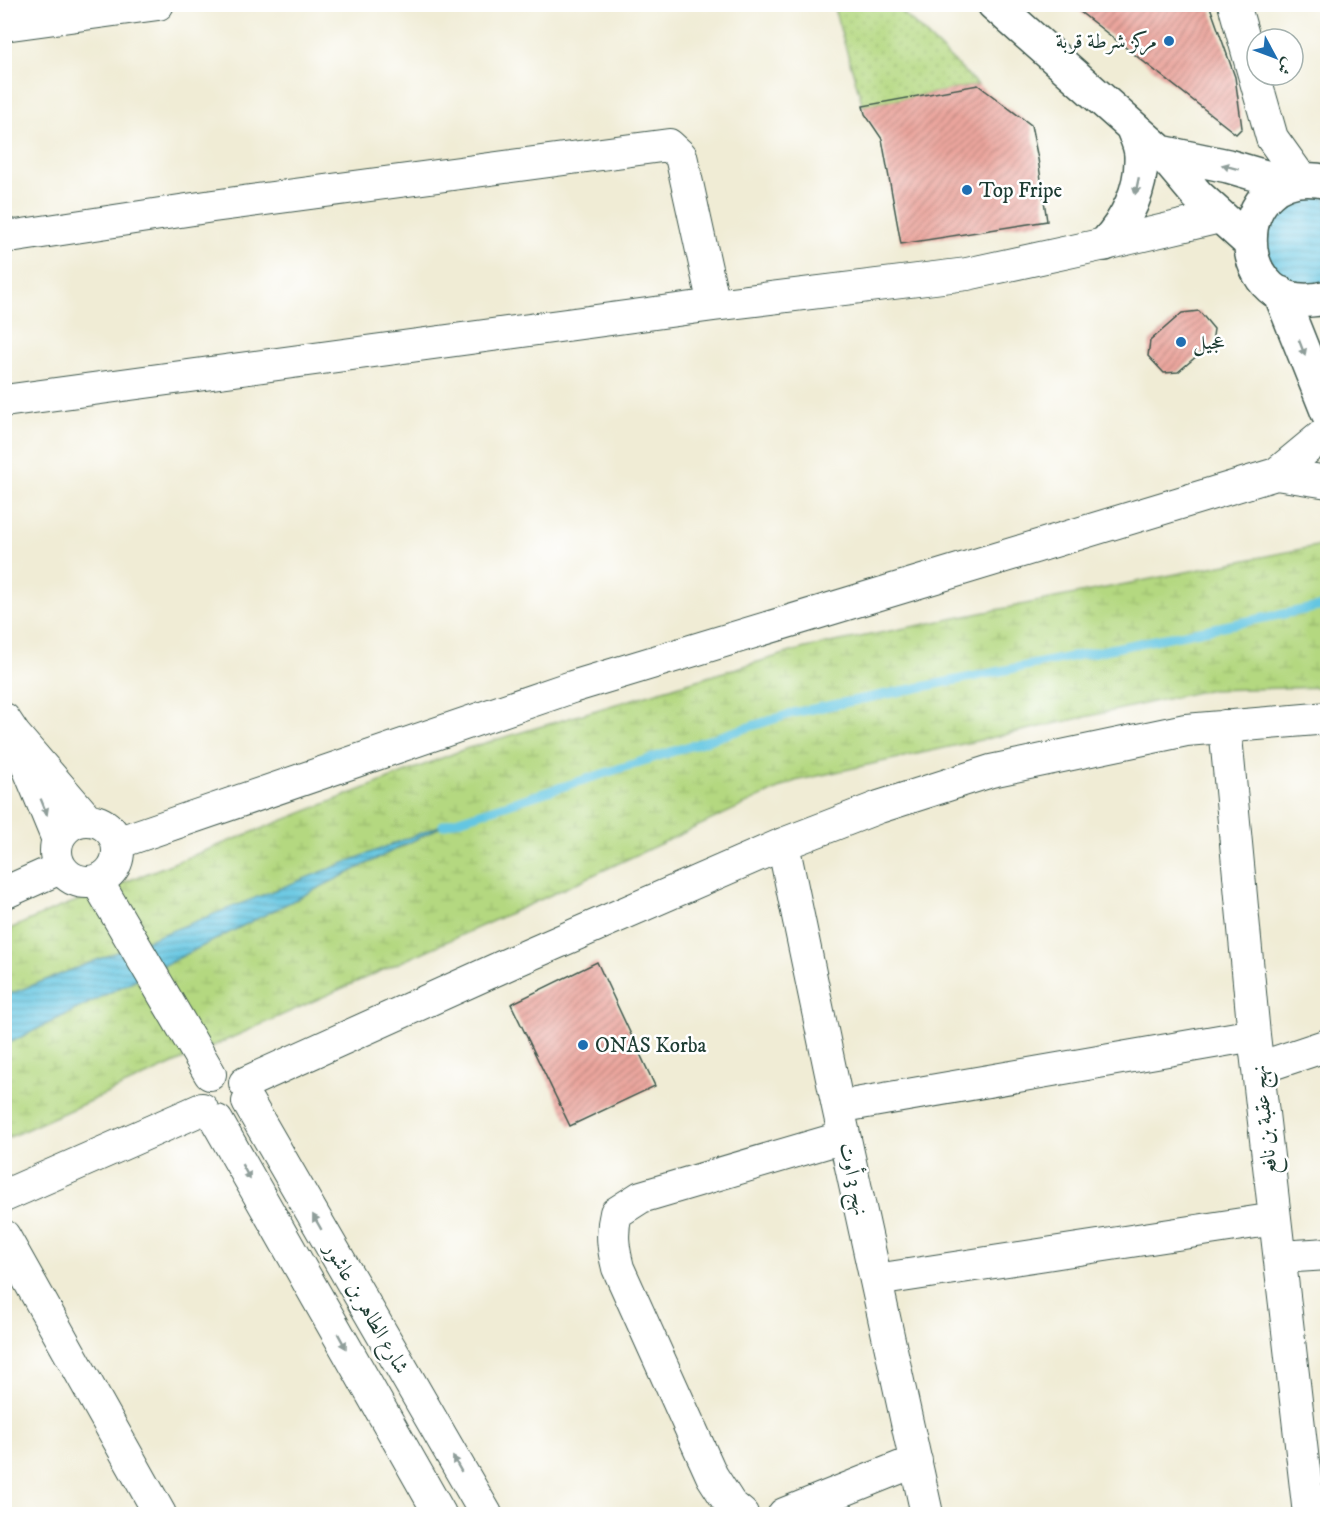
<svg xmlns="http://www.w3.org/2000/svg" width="1332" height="1519" font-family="'IM FELL DW Pica',Amiri,serif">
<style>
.grass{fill:url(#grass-dots);stroke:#6a8a5a;stroke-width:1.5}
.wetland{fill:url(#wetland-marsh);stroke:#6a8a5a;stroke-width:1.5}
.water{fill:url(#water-rules);stroke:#42828b;stroke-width:1.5}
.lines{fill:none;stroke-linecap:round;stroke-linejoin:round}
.stream{stroke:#64c6e2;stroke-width:9}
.building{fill:url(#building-hatch)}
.minor-casing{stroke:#3e574c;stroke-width:34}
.trunk-casing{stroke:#3e574c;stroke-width:36}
.minor{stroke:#fff;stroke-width:32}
.trunk{stroke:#fff;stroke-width:33}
.oneway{fill:#8f9e9a}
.poi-dot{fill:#1f6fb2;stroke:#fff;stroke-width:2}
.labels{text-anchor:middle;stroke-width:5;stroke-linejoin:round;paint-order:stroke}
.poi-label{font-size:21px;fill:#1f3d34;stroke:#fff;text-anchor:start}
.street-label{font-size:21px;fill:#1f3d34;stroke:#fff}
</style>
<defs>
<pattern id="grass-dots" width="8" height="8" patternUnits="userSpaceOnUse" patternTransform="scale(1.5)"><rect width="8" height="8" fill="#b4d880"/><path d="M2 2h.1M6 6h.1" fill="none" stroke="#9aba6f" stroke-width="1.8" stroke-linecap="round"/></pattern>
<pattern id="wetland-marsh" width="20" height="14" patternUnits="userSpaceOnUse" patternTransform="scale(1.5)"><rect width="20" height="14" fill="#b4d880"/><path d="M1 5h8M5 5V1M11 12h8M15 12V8" fill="none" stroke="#9aba6f"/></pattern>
<pattern id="water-rules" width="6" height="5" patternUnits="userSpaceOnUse" patternTransform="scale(1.5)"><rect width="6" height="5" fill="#64c6e2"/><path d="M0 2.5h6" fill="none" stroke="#52a2b8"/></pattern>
<pattern id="building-hatch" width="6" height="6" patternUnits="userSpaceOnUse" patternTransform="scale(1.5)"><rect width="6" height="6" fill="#eba59d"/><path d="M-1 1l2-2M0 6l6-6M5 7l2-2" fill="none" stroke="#be8881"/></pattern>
</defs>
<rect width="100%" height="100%" fill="#fff"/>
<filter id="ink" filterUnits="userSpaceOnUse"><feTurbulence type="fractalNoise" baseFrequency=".0167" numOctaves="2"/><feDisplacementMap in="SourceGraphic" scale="12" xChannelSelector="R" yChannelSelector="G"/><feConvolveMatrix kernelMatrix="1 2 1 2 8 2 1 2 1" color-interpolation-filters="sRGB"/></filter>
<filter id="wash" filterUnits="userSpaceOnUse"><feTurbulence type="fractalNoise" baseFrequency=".008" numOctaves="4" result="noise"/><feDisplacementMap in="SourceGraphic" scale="24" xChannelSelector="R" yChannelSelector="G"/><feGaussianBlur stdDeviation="1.35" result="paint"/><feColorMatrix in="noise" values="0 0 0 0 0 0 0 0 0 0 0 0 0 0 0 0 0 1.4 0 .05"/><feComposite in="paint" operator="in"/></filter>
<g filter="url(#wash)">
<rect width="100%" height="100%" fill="#f0ecd5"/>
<path class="grass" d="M833,5H895L978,85L863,106Z"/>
<path class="wetland" d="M1327,544V687L1207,690L795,781L544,898L5,1139V1045L446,824L5,996V931L51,911L465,749L805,648Z"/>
<path class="water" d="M1301,196H1327V286L1291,285L1265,256C1268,225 1268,208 1301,196Z
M454,820L5,1045V996Z"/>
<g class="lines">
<path class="stream" d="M443,825L793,713L1328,605"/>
</g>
<g id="blocks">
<path class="building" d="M1070,4H1209L1235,77L1242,128L1236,134Z
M978,85L1031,125L1038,159L1047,221L901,244L882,139L865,114L863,106Z
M1199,311L1214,329L1212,343L1178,372L1164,373L1148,356L1150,341L1182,313Z
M597,962L655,1086L570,1126L511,1004Z"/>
</g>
</g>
<g filter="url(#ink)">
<use href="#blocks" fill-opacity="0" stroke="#3e574c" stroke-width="1.5"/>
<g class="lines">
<defs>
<path id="minor" d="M1234,4L1272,138L1302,180
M4,25L158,4
M4,234L16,236L213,206L669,145L681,156L714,305
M4,401L714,305L967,274L1105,244L1220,217
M1276,474L1328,482
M4,719L14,734L88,820
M1225,726L1254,1035L1309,1514
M25,760L58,840
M56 851a31 31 0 1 1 62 0a31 31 0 1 1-62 0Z
M117,843L572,687L1276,474L1328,431
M783,844L838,1107L927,1514
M97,881L210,1074
M4,893L60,868
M1259,1068L1328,1045
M245,1083L517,960L783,844L879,807L991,771L1186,730L1328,718
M248,1102L486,1514
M838,1107L1254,1035
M217,1121L440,1514
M4,1196L202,1109
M4,1236L160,1514
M1280,1257L1328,1254
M876,1280L1275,1219
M742,1514L730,1504L712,1476L618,1268C613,1248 611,1233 616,1213L641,1197L844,1137
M784,1514L916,1461"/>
<path id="trunk" d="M994,4L1161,152L1198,196L1248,241
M1161,152L1228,166L1286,183
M1328,182C1222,158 1227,325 1328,297
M1105,244C1127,220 1142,189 1141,156C1141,146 1136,137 1133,129
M1280,293L1328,413"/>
</defs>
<use href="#minor" class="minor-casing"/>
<use href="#trunk" class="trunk-casing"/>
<use href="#minor" class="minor"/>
<use href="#trunk" class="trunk"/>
</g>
<defs><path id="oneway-solid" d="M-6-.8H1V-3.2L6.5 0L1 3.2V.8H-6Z" transform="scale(1.5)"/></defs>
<g class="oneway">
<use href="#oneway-solid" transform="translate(1230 167) rotate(-165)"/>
<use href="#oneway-solid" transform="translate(1137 186) rotate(102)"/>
<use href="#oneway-solid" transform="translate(1302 348) rotate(69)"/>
<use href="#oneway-solid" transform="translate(44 807) rotate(68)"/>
<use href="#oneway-solid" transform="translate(246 1172) rotate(61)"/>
<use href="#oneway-solid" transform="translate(317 1222) rotate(-120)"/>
<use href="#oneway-solid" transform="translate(342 1341) rotate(61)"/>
<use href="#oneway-solid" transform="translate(457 1464) rotate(-120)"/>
</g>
</g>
<g class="poi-dot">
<circle cx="1169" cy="41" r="6"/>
<circle cx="967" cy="190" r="6"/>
<circle cx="1181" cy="342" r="6"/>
<circle cx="583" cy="1045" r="6"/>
</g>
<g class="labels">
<g class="poi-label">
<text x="1157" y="48" text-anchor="end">مركز شرطة قربة</text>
<text x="979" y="197">Top Fripe</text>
<text x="1193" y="349">عجيل</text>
<text x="595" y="1052">ONAS Korba</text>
</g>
<g class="street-label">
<text transform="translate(1264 1120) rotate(-96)" y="7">نهج عقبة بن نافع</text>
<text transform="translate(854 1179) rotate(78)" y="7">نهج 3 أوت</text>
<text transform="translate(367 1308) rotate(60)" y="7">شارع الطاهر بن عاشور</text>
</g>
</g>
<rect width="1332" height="1519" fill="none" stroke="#fff" stroke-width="24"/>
<g transform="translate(1275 57) rotate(131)"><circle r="28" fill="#ffffff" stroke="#a5b1ae" stroke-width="1.5"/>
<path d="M0-4.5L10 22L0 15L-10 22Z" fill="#1f6fb2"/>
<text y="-9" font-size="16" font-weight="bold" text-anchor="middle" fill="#1f3d34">ش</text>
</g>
</svg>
